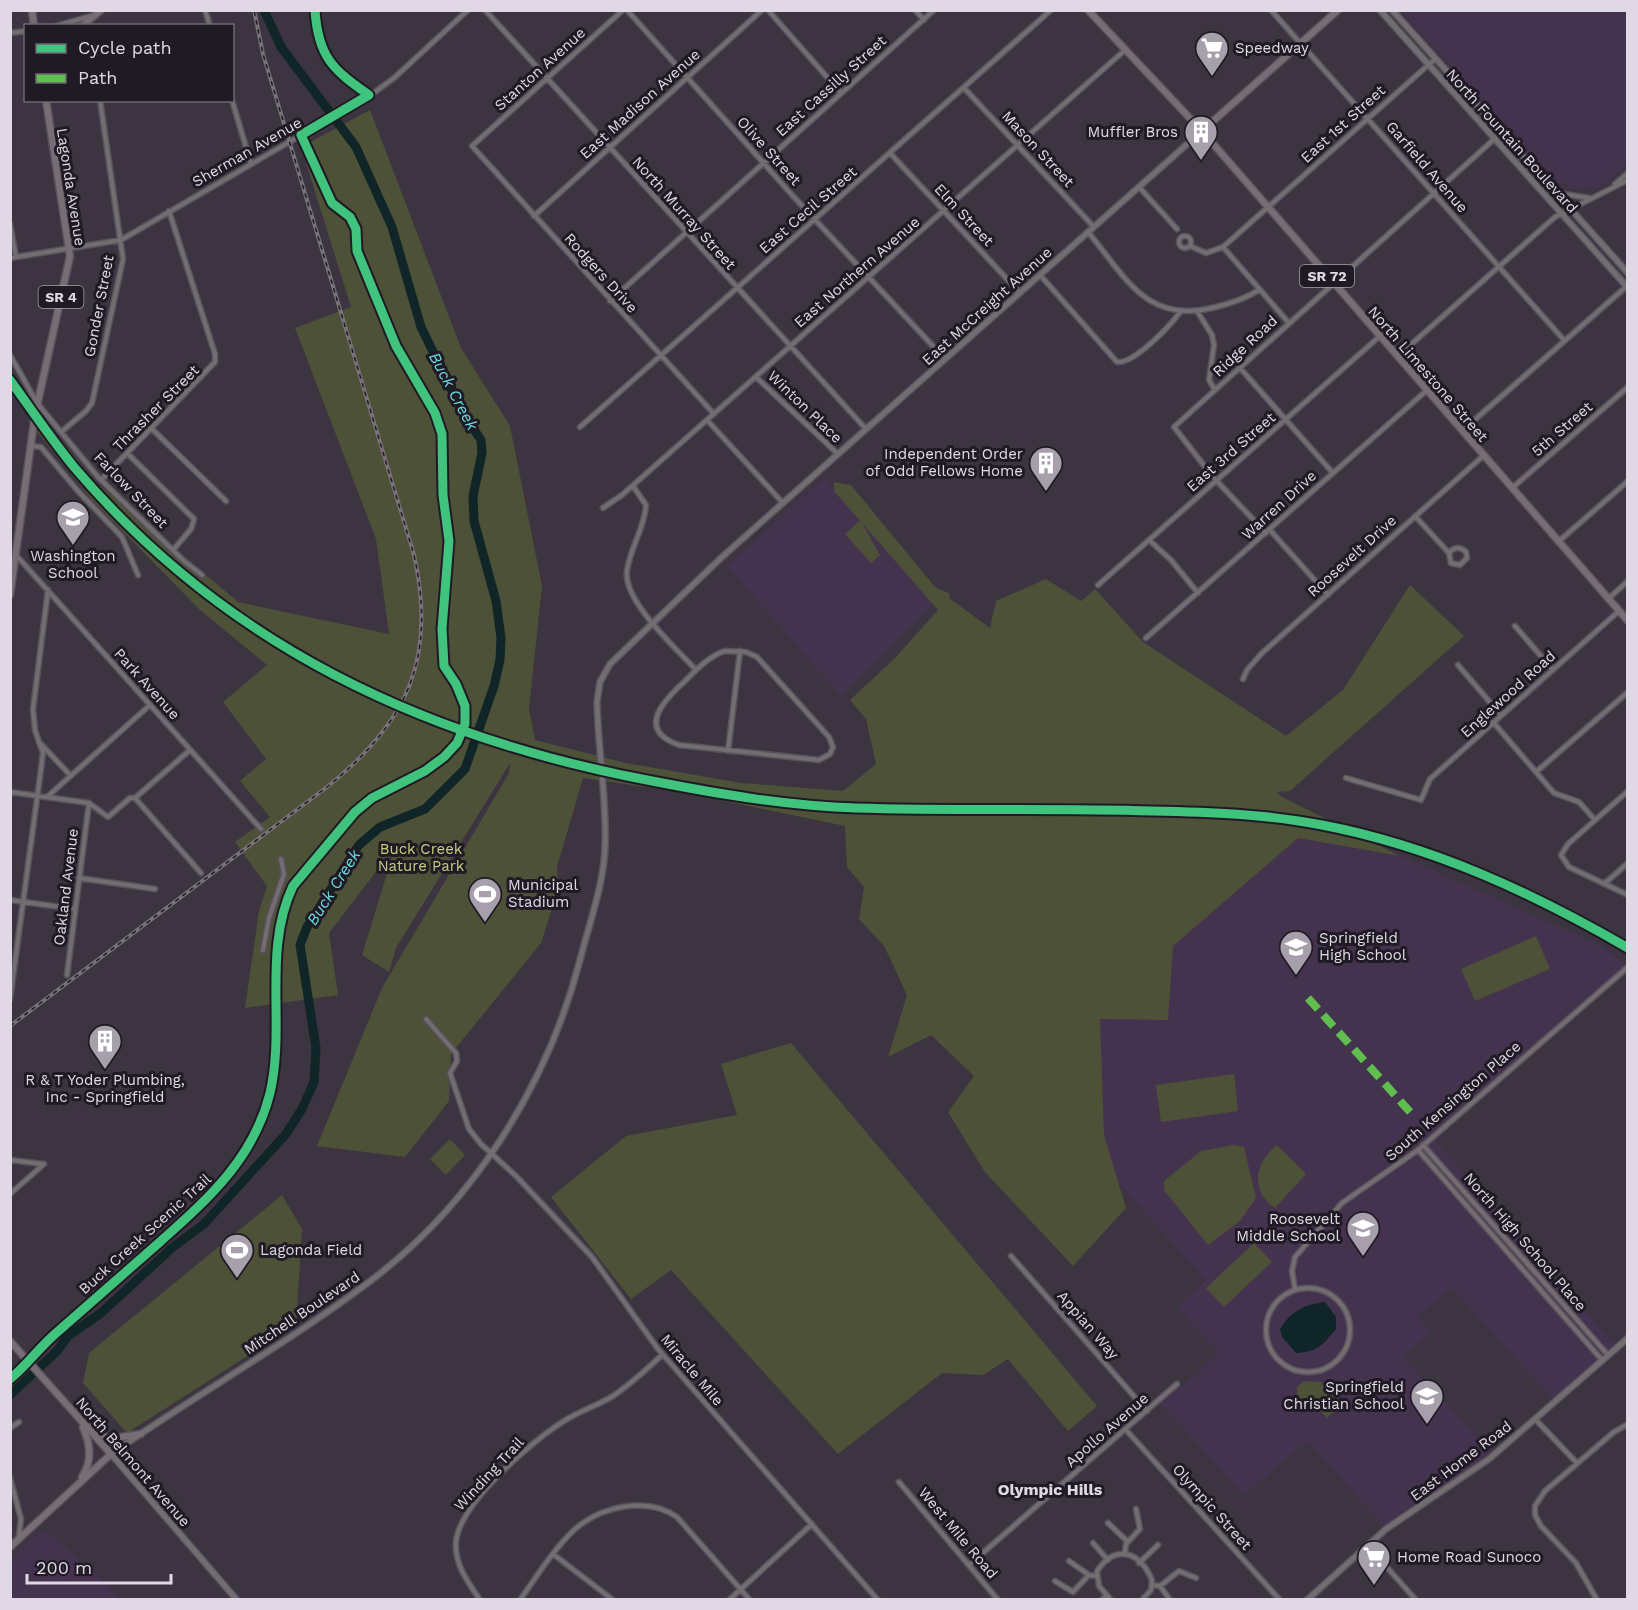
<svg xmlns="http://www.w3.org/2000/svg" width="1638" height="1610" font-family="'Work Sans',sans-serif">
<style>
.built{fill:#44334e}
.green{fill:#4d5138}
.water{fill:#0f2527}
.lines{fill:none;stroke-linecap:round;stroke-linejoin:round}
.river{stroke:#0f2527;stroke-width:9}
.minor-casing{stroke:#59525d;stroke-width:7}
.tertiary-casing{stroke:#59525d;stroke-width:8}
.primary-casing{stroke:#59525d;stroke-width:9}
.minor{stroke:#736d72;stroke-width:4}
.tertiary{stroke:#736d72;stroke-width:5}
.primary{stroke:#766e74;stroke-width:6}
.rail-casing{stroke:#787278;stroke-width:4}
.rail{stroke:#201a24;stroke-width:1.5;stroke-dasharray:4.5;stroke-linecap:butt}
.quiet{stroke:#5fbe4e;stroke-width:8;stroke-dasharray:15 8;stroke-linecap:butt}
.cycleway-casing{stroke:#201a24;stroke-width:13}
.cycleway{stroke:#40c37c;stroke-width:9}
.labels{text-anchor:middle;stroke-width:6;stroke-linejoin:round;paint-order:stroke}
.shield{fill:#201a24;stroke:#a79fac;stroke-width:1.5}
.shield-label{font-size:14px;font-weight:bold;fill:#e1d8e6}
.poi-label{font-size:15px;fill:#e1d8e6;stroke:#201a24;text-anchor:start}
.street-label{font-size:15px;fill:#e1d8e6;stroke:#201a24}
.park-label{font-size:15px;fill:#c1ce7d;stroke:#201a24}
.water-label{font-size:16px;font-style:italic;fill:#67dbe0;stroke:#201a24}
.neighbourhood-label{font-size:16px;font-weight:bold;fill:#e1d8e6;stroke:#201a24}
</style>
<rect width="100%" height="100%" fill="#3c3440"/>
<path class="built" d="M1401,11H1627V164L1600,188L1579,189L1559,183Z
M825,477L935,602L841,696L727,566Z
M1298,838L1400,856L1600,945L1627,966L1433,1138L1617,1347L1555,1402L1452,1288L1418,1317L1431,1332L1403,1357L1494,1455L1386,1529L1308,1441L1244,1495L1158,1401L1177,1384L1181,1388L1219,1353L1177,1307L1206,1280L1022,1076Z
M46,1530L123,1599H11V1561L30,1539Z"/>
<path class="green" d="M370,110L461,348L510,426L542,586L529,709L535,740L626,763L742,783L843,791L876,764L866,719L850,700L895,658L938,610L862,523L880,555L871,563L845,534L858,522H861L834,491V482L851,485L935,587L950,594L949,598L990,628L996,601L1046,579L1081,601L1095,589L1143,642L1286,736L1343,690L1410,585L1464,636L1290,791L1277,792L1282,797L1400,856L1298,838L1173,946L1168,1020L1100,1019L1104,1135L1126,1208L1073,1266L984,1171L948,1112L974,1076L931,1035L888,1057L907,995L884,946L859,919L864,887L847,867L845,826L681,792L583,778L557,867L558,890L541,943L451,1054L449,1101L405,1157L317,1146L382,988L509,773L510,763L396,948L389,972L362,955L395,847L329,933L338,995L245,1008L259,911L267,886L235,842L270,817L240,781L266,759L223,702L267,665L199,609L91,499L37,432L46,422L98,484L238,602L389,634L376,539L295,328L351,307L301,147Z
M1536,936L1550,969L1475,1001L1461,969Z
M791,1043L1097,1406L1068,1431L1008,1359L983,1375L942,1373L838,1454L671,1270L631,1299L551,1197L626,1136L737,1115L721,1064Z
M1234,1074L1238,1111L1161,1122L1156,1085Z
M450,1139L465,1155L446,1175L430,1159Z
M1234,1145L1244,1147L1256,1198L1240,1221L1208,1245L1164,1190V1181L1201,1151Z
M1277,1145L1306,1174L1275,1208C1249,1190 1255,1163 1277,1145Z
M282,1195L302,1229L296,1325L127,1433L83,1383L89,1353Z
M1254,1243L1272,1262L1224,1307L1206,1288Z
M1304,1381L1322,1382L1323,1387L1326,1384L1344,1402L1327,1418L1310,1400L1297,1399V1387Z"/>
<path class="water" d="M1325,1302L1336,1317V1329C1323,1345 1317,1352 1296,1353L1282,1337L1280,1329C1292,1310 1304,1305 1325,1302Z"/>
<g class="lines">
<path class="river" d="M10,1395L57,1351L68,1336L101,1313L173,1247L204,1224L286,1134L302,1109L314,1082L316,1048L300,945L307,927L359,845L380,827L425,809L465,769L494,686L500,660L501,638L496,601L474,521L473,496L482,453L481,440L464,415L421,327L392,227L356,147L281,47L264,10"/>
<defs>
<path id="minor" d="M205,10L210,26
M485,10L866,429
M623,10L472,146L714,414
M627,10L792,195L945,359
M768,10L841,93
M915,10L924,20
M1271,10L1564,340
M56,26L91,16
M10,33L26,31
M964,88L1094,227
M232,100L251,164
M890,153L1020,293
M1615,184L1628,173
M1139,187L1177,229
M1558,193L1589,198
M534,216L762,10
M10,224L16,257
M1088,232C1125,276 1146,324 1212,308C1229,304 1245,299 1259,290
M1179 242a6 6 0 1 1 12 0a6 6 0 1 1-12 0Z
M1190,246L1206,253L1223,247L1435,59
M1223,247L1288,322
M10,258L121,240L375,92L394,78L468,10
M1040,275L1117,362C1134,364 1170,326 1180,312
M610,301L934,10
M1197,311L1212,335L1214,345L1209,380L1215,390
M10,355L37,403L98,477L184,561L202,575
M1398,356L1555,217L1628,180
M1240,368L1333,473
M756,377L838,454
M707,420L783,503
M580,427L1051,10
M152,429L226,501
M1462,431L1627,286
M61,432L86,411L92,403L123,259L100,100
M32,446L41,447L77,490L122,537L138,575
M128,454L194,519L191,529L173,550
M101,480L215,362V354L169,211
M633,486L646,505C645,527 630,548 627,571C623,601 676,648 696,670
M1512,488L1628,387
M603,508L622,495L1125,50
M1415,516L1449,553L1451,563L1460,565L1467,558L1466,552C1460,546 1454,547 1449,553
M1270,530L1328,595
M1266,533L1213,477L1174,427L1501,133
M1149,540L1171,560L1198,593
M1558,542L1628,481
M16,555L261,829
M1098,585L1380,336
M48,590L33,709L35,730L39,742L71,776
M1608,599L1628,581
M1515,626L1553,670
M1146,638L1426,391
M725,651L746,652L757,657L829,737L833,747L830,754L819,760L679,745C636,730 663,701 684,682C696,670 709,656 725,651Z
M1458,665L1501,715
M1243,679L1247,670L1262,653L1483,456
M1493,722L1554,793L1579,802L1595,820
M728,751L740,651
M1536,772L1628,692
M1346,778L1421,800L1430,779L1619,611
M1628,791L1568,844L1561,855L1569,867L1628,895
M10,792L89,803L108,817L130,798H135L190,750
M47,797L150,705
M135,798L201,873
M79,878L155,889
M1604,884L1628,863
M10,900L75,909
M263,950L269,918L284,874L281,859
M67,975L89,803
M10,999L41,769L43,752L39,742
M426,1019L456,1053L457,1061L450,1073L469,1129L481,1144L517,1177L592,1257L658,1349L878,1600
M1423,1145L1608,1355
M1418,1150L1602,1360
M10,1160L43,1164
M10,1194L44,1164
M1011,1256L1147,1411
M1266 1330a42 42 0 1 1 84 0a42 42 0 1 1-84 0Z
M1295,1289L1292,1271L1295,1257L1342,1203L1418,1150L1628,967
M1535,1419L1577,1463
M10,1428L19,1422
M1126,1430L1280,1600
M10,1478L21,1519L19,1536
M899,1482L998,1600
M1108,1523L1128,1542
M1093,1543L1108,1560
M1368,1546L1416,1600
M1125,1552L1126,1544L1140,1529L1136,1509
M553,1554L613,1600
M1069,1561L1089,1575
M1139,1563L1158,1545
M970,1564L1177,1384
M1055,1581L1073,1592L1089,1575L1096,1576
M1152,1585L1160,1586L1170,1600
M1160,1586L1179,1571L1196,1578
M480,1600C468,1582 454,1564 456,1542C459,1504 533,1440 564,1421C579,1411 597,1406 613,1396C631,1384 647,1369 662,1355
M520,1600C537,1576 553,1550 574,1530C601,1506 647,1496 677,1517L750,1600
M729,1600L812,1524
M1102,1600L1107,1595
M1111,1600L1099,1586L1097,1571C1116,1543 1140,1552 1152,1580L1151,1590L1142,1600
M1597,1600L1576,1563L1541,1526L1535,1515V1506L1545,1491L1614,1432L1628,1424"/>
<path id="tertiary" d="M1380,10L1628,288
M1392,10L1628,273
M237,1600L111,1454C194,1396 283,1346 365,1285C471,1207 547,1087 580,960C589,924 604,884 605,847C607,798 598,750 597,702L600,682L610,664L722,557L1202,131
M1307,1600L1386,1529L1489,1459L1628,1338"/>
<path id="primary" d="M32,10L34,26
M1088,10L1202,131L1628,621
M82,26L101,10
M1202,131L1338,10
M10,595L35,415L70,256L46,100
M10,1341L111,1454L10,1547
M90,1427L109,1439L141,1434
M82,1477C93,1460 90,1444 83,1427"/>
</defs>
<use href="#minor" class="minor-casing"/>
<use href="#tertiary" class="tertiary-casing"/>
<use href="#primary" class="primary-casing"/>
<use href="#minor" class="minor"/>
<use href="#tertiary" class="tertiary"/>
<use href="#primary" class="primary"/>
<defs>
<path id="rail" d="M10,1026L327,787C408,722 437,658 414,555L263,54L254,10"/>
</defs>
<use href="#rail" class="rail-casing"/>
<use href="#rail" class="rail"/>
<path class="quiet" d="M1308,998L1411,1113"/>
<defs>
<path id="cycleway" d="M10,380C31,409 51,439 74,467C226,646 424,738 652,781C719,794 788,806 856,808C955,811 1054,808 1152,811C1209,812 1266,814 1322,825C1432,846 1531,892 1628,948
M10,1379C27,1365 39,1348 55,1334C90,1303 126,1272 161,1241C209,1198 254,1158 270,1093C286,1025 262,951 293,886L355,812L372,798L425,771L444,757L457,743L465,724V706L456,684L444,666L442,629L449,541L443,495L442,434L435,413L396,346L357,251L356,229L350,217L332,203L301,135L369,95C333,70 318,57 315,10"/>
</defs>
<use href="#cycleway" class="cycleway-casing"/>
<use href="#cycleway" class="cycleway"/>
</g>
<defs>
<symbol id="supermarket-pin" viewBox="-11 -11 22 30"><path d="M0 17L-7.5 6A9.5 9.5 0 1 1 7.5 6Z" fill="#a79fac" stroke="#201a24"/><path d="M-6-5.5h2.5l.6 2H6L4.5 2H-2.5L-4.4-4H-6ZM-1.5 3.2a1.3 1.3 0 1 0 .1 0ZM3 3.2a1.3 1.3 0 1 0 .1 0Z" fill="#fff"/></symbol>
<symbol id="building-pin" viewBox="-11 -11 22 30"><path d="M0 17L-7.5 6A9.5 9.5 0 1 1 7.5 6Z" fill="#a79fac" stroke="#201a24"/><path d="M-4-6H4V6H1V3H-1V6H-4ZM-2.5-4.3h1.7v1.8h-1.7ZM.8-4.3h1.7v1.8H.8ZM-2.5-1h1.7V.8h-1.7ZM.8-1h1.7V.8H.8Z" fill="#fff"/></symbol>
<symbol id="school-pin" viewBox="-11 -11 22 30"><path d="M0 17L-7.5 6A9.5 9.5 0 1 1 7.5 6Z" fill="#a79fac" stroke="#201a24"/><path d="M0-5L7-2L0 1L-7-2ZM-4 1L0 2.5L4 1V4Q0 6-4 4Z" fill="#fff"/></symbol>
<symbol id="stadium-pin" viewBox="-11 -11 22 30"><path d="M0 17L-7.5 6A9.5 9.5 0 1 1 7.5 6Z" fill="#a79fac" stroke="#201a24"/><path d="M0-5a6.5 5 0 1 0 0 10a6.5 5 0 1 0 0-10ZM-3.5-1.8h7v3.6h-7Z" fill="#fff"/></symbol>
</defs>
<g fill-rule="evenodd">
<use href="#supermarket-pin" x="1193" y="29" width="38" height="52"/>
<use href="#building-pin" x="1182" y="113" width="38" height="52"/>
<use href="#building-pin" x="1027" y="444" width="38" height="52"/>
<use href="#school-pin" x="54" y="498" width="38" height="52"/>
<use href="#stadium-pin" x="466" y="875" width="38" height="52"/>
<use href="#school-pin" x="1277" y="928" width="38" height="52"/>
<use href="#building-pin" x="86" y="1022" width="38" height="52"/>
<use href="#school-pin" x="1344" y="1209" width="38" height="52"/>
<use href="#stadium-pin" x="218" y="1231" width="38" height="52"/>
<use href="#school-pin" x="1408" y="1377" width="38" height="52"/>
<use href="#supermarket-pin" x="1355" y="1538" width="38" height="52"/>
</g>
<g class="labels">
<g class="shield">
<rect x="1300" y="265" width="54" height="22" rx="4.5"/>
<rect x="38.5" y="286" width="45" height="22" rx="4.5"/>
</g>
<g class="shield-label">
<text x="1327" y="281">SR 72</text>
<text x="61" y="302">SR 4</text>
</g>
<g class="poi-label">
<text x="1235" y="53">Speedway</text>
<text x="1178" y="137" text-anchor="end">Muffler Bros</text>
<text x="1023" y="459" text-anchor="end">Independent Order<tspan x="1023" dy="17">of Odd Fellows Home</tspan></text>
<text x="73" y="561" text-anchor="middle">Washington<tspan x="73" dy="17">School</tspan></text>
<text x="508" y="890">Municipal<tspan x="508" dy="17">Stadium</tspan></text>
<text x="1319" y="943">Springfield<tspan x="1319" dy="17">High School</tspan></text>
<text x="105" y="1085" text-anchor="middle">R &amp; T Yoder Plumbing,<tspan x="105" dy="17">Inc - Springfield</tspan></text>
<text x="1340" y="1224" text-anchor="end">Roosevelt<tspan x="1340" dy="17">Middle School</tspan></text>
<text x="260" y="1255">Lagonda Field</text>
<text x="1404" y="1392" text-anchor="end">Springfield<tspan x="1404" dy="17">Christian School</tspan></text>
<text x="1397" y="1562">Home Road Sunoco</text>
</g>
<g class="street-label">
<text transform="translate(540 69) rotate(-42)" y="5">Stanton Avenue</text>
<text transform="translate(831 86) rotate(-42)" y="5">East Cassilly Street</text>
<text transform="translate(640 104) rotate(-42)" y="5">East Madison Avenue</text>
<text transform="translate(1343 124) rotate(-42)" y="5">East 1st Street</text>
<text transform="translate(1512 141) rotate(48)" y="5">North Fountain Boulevard</text>
<text transform="translate(1038 149) rotate(47)" y="5">Mason Street</text>
<text transform="translate(769 151) rotate(48)" y="5">Olive Street</text>
<text transform="translate(247 152) rotate(-30)" y="5">Sherman Avenue</text>
<text transform="translate(1427 167) rotate(49)" y="5">Garfield Avenue</text>
<text transform="translate(71 187) rotate(81)" y="5">Lagonda Avenue</text>
<text transform="translate(808 210) rotate(-41)" y="5">East Cecil Street</text>
<text transform="translate(684 213) rotate(48)" y="5">North Murray Street</text>
<text transform="translate(964 215) rotate(47)" y="5">Elm Street</text>
<text transform="translate(857 272) rotate(-41)" y="5">East Northern Avenue</text>
<text transform="translate(601 273) rotate(48)" y="5">Rodgers Drive</text>
<text transform="translate(99 306) rotate(-79)" y="5">Gonder Street</text>
<text transform="translate(987 306) rotate(-42)" y="5">East McCreight Avenue</text>
<text transform="translate(1245 346) rotate(-43)" y="5">Ridge Road</text>
<text transform="translate(1428 374) rotate(49)" y="5">North Limestone Street</text>
<text transform="translate(805 407) rotate(44)" y="5">Winton Place</text>
<text transform="translate(156 408) rotate(-45)" y="5">Thrasher Street</text>
<text transform="translate(1562 429) rotate(-41)" y="5">5th Street</text>
<text transform="translate(1231 452) rotate(-41)" y="5">East 3rd Street</text>
<text transform="translate(131 490) rotate(46)" y="5">Farlow Street</text>
<text transform="translate(1279 505) rotate(-42)" y="5">Warren Drive</text>
<text transform="translate(1352 556) rotate(-42)" y="5">Roosevelt Drive</text>
<text transform="translate(147 684) rotate(48)" y="5">Park Avenue</text>
<text transform="translate(1508 694) rotate(-42)" y="5">Englewood Road</text>
<text transform="translate(66 887) rotate(-83)" y="5">Oakland Avenue</text>
<text transform="translate(1453 1101) rotate(-41)" y="5">South Kensington Place</text>
<text transform="translate(145 1234) rotate(-42)" y="5">Buck Creek Scenic Trail</text>
<text transform="translate(1525 1242) rotate(49)" y="5">North High School Place</text>
<text transform="translate(302 1313) rotate(-34)" y="5">Mitchell Boulevard</text>
<text transform="translate(1088 1325) rotate(49)" y="5">Appian Way</text>
<text transform="translate(692 1370) rotate(50)" y="5">Miracle Mile</text>
<text transform="translate(1107 1430) rotate(-41)" y="5">Apollo Avenue</text>
<text transform="translate(1461 1461) rotate(-37)" y="5">East Home Road</text>
<text transform="translate(133 1462) rotate(49)" y="5">North Belmont Avenue</text>
<text transform="translate(489 1474) rotate(-47)" y="5">Winding Trail</text>
<text transform="translate(1212 1507) rotate(48)" y="5">Olympic Street</text>
<text transform="translate(958 1533) rotate(50)" y="5">West Mile Road</text>
</g>
<g class="park-label">
<text x="421" y="854">Buck Creek<tspan x="421" dy="17">Nature Park</tspan></text>
</g>
<g class="water-label">
<text transform="translate(454 391) rotate(62)" y="6">Buck Creek</text>
<text transform="translate(333 887) rotate(-58)" y="6">Buck Creek</text>
</g>
<g class="neighbourhood-label">
<text x="1050" y="1495">Olympic Hills</text>
</g>
</g>
<rect width="1638" height="1610" fill="none" stroke="#e1d8e6" stroke-width="24"/>
<rect x="24" y="24" width="210" height="78" fill="#201a24" stroke="#6d6672" stroke-width="1.5"/>
<rect x="36" y="44" width="30" height="9" fill="#40c37c" stroke="#6d6672" stroke-width="1.5"/>
<text x="78" y="54" font-size="18" fill="#e1d8e6">Cycle path</text>
<rect x="36" y="74" width="30" height="9" fill="#5fbe4e" stroke="#6d6672" stroke-width="1.5"/>
<text x="78" y="84" font-size="18" fill="#e1d8e6">Path</text>
<path d="M27 1574v9h144v-9" fill="none" stroke="#e1d8e6" stroke-width="3"/>
<text x="36" y="1574" font-size="18" fill="#e1d8e6" stroke="#201a24" stroke-width="4.5" paint-order="stroke">200 m</text>
</svg>
